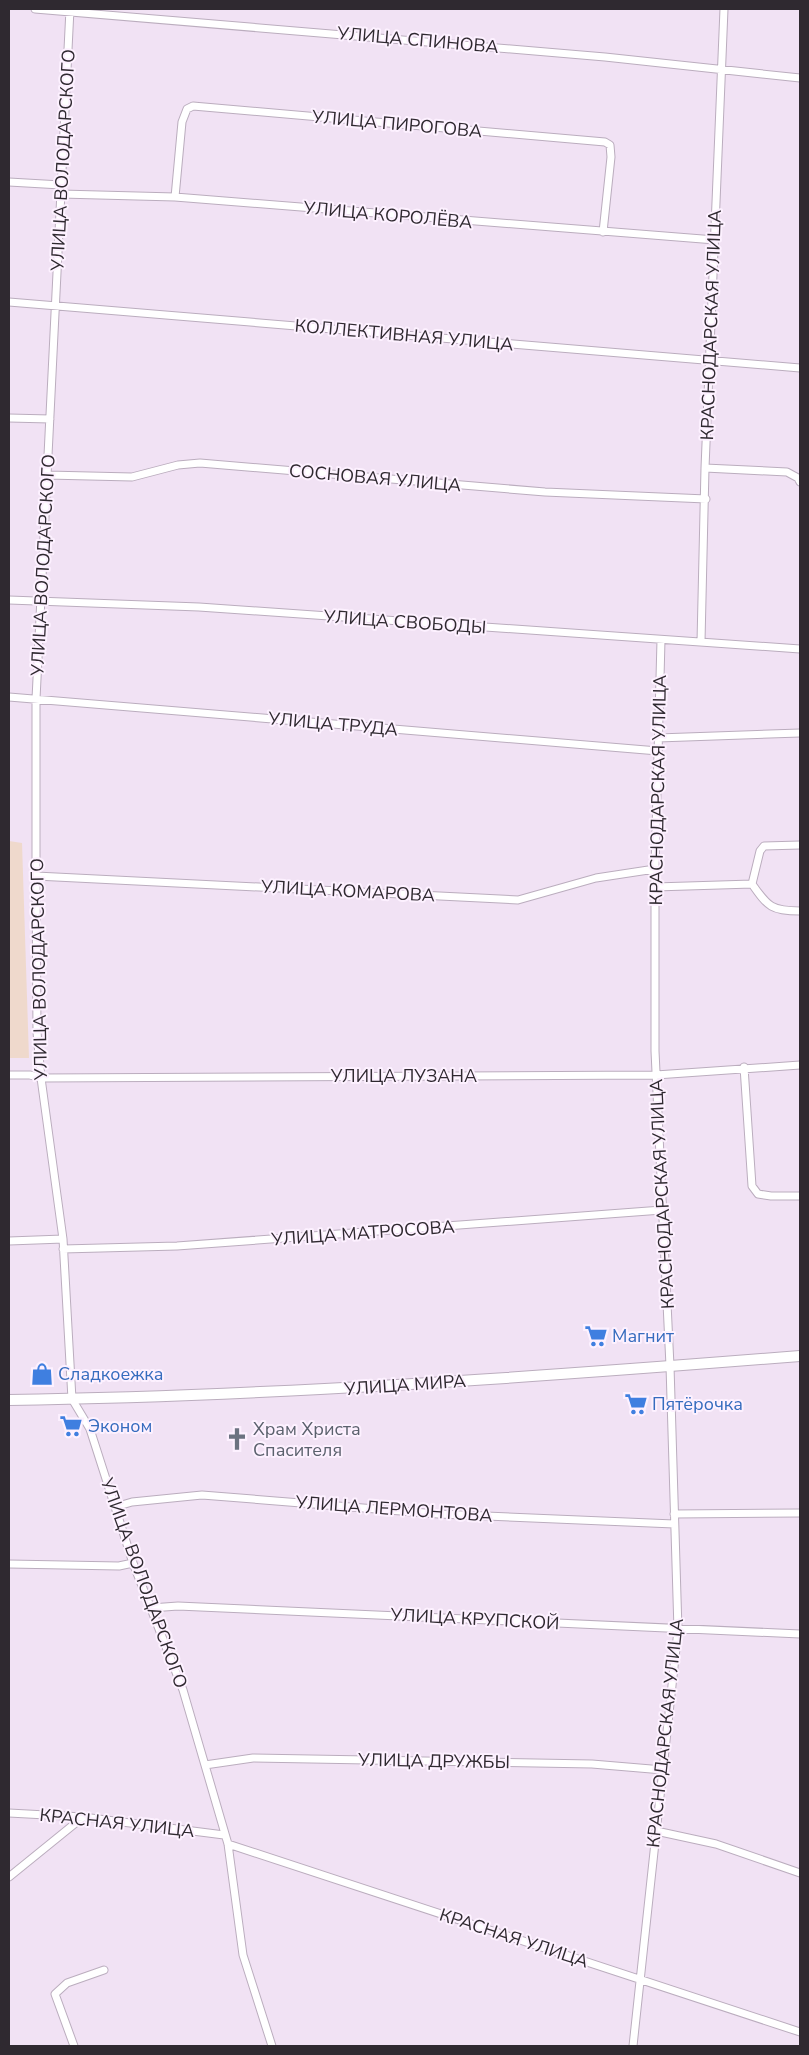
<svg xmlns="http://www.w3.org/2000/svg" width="809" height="2055" font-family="'Nunito Sans',sans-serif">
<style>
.education{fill:#efd9cc}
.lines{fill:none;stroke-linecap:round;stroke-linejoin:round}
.street-casing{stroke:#bbadbe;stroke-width:9}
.secondary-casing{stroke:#bbadbe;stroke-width:12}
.street{stroke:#fff;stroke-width:7}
.secondary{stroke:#fff;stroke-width:10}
.labels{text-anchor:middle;stroke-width:4;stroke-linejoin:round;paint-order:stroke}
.street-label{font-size:18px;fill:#2f2930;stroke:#fdf1ff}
.shop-label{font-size:18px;fill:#366cbe;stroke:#fdf1ff;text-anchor:start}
.worship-label{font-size:18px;fill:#5b616d;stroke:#fdf1ff;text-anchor:start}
</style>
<rect width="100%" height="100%" fill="#f1e2f4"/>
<path class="education" d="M9,841L22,843L29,1058H9Z"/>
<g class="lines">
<defs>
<path id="street" d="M35,9L605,57L800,78
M70,9L36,699V876L37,1032L41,1078L63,1239L72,1399L90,1429L133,1563L183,1690L228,1844L243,1955L272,2046
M9,182L61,185
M61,194L175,197L715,240
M175,197L182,122L187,109L193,106L605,142L610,145L611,157L603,232
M9,302L800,368
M9,418L50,419
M705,468L787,472L798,478L800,482
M47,475L132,477L178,465L200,463L545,492L706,499
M9,600L199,607L800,649
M701,642L705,468L724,9
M9,697L658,751
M658,738L800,733
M36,876L518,900L596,878L655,869
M752,884L760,851L764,846L800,845
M752,884C768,907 772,911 800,911
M655,887L752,884
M744,1067L752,1186L758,1194L771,1196H800
M9,1075H30L41,1078L656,1075L800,1065
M9,1241L63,1239
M63,1249L177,1246L662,1210
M115,1507L132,1502L202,1495L438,1514L674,1524
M674,1514L800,1513
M9,1564L119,1566L133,1563
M151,1608L178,1606L800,1634
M205,1765L253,1758L592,1764L663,1770
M9,1813L83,1817L224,1835
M656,1831L716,1844L800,1873
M228,1844L800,2032
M9,1877L83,1817
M74,2046L55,1994L67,1983L104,1970
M633,2046L678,1630L670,1366L655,1051V869L661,640"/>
<path id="secondary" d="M9,1400C273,1396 537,1377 800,1356"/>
</defs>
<use href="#street" class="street-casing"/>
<use href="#secondary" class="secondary-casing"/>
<use href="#street" class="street"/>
<use href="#secondary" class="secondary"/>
</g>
<defs>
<symbol id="supermarket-bare" viewBox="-9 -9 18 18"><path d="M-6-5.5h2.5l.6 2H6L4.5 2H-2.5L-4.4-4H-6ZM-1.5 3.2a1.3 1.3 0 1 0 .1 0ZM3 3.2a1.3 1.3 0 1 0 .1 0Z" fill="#3f7fe0" stroke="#fdf1ff" stroke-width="2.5" paint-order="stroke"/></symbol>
<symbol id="shop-bare" viewBox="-9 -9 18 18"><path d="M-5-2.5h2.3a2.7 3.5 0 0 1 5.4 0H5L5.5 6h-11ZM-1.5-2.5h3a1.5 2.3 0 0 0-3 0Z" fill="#3f7fe0" stroke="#fdf1ff" stroke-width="2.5" paint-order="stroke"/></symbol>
<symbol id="church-bare" viewBox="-9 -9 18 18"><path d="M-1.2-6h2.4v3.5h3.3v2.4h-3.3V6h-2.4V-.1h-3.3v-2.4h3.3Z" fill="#6b7280" stroke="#fdf1ff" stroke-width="2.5" paint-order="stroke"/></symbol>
</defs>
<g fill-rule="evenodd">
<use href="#supermarket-bare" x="580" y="1320" width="32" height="32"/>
<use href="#shop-bare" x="26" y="1358" width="32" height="32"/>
<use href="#supermarket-bare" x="620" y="1388" width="32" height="32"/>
<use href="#supermarket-bare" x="55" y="1410" width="32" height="32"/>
<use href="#church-bare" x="221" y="1423" width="32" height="32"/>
</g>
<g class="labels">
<g class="street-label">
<text transform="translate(418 40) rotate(5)" y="6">УЛИЦА СПИНОВА</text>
<text transform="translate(397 124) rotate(5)" y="6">УЛИЦА ПИРОГОВА</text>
<text transform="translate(63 160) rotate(-87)" y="6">УЛИЦА ВОЛОДАРСКОГО</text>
<text transform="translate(388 215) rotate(5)" y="6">УЛИЦА КОРОЛЁВА</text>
<text transform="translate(711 325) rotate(-88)" y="6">КРАСНОДАРСКАЯ УЛИЦА</text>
<text transform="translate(404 335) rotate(5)" y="6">КОЛЛЕКТИВНАЯ УЛИЦА</text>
<text transform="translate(375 478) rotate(5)" y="6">СОСНОВАЯ УЛИЦА</text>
<text transform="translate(43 565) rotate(-87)" y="6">УЛИЦА ВОЛОДАРСКОГО</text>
<text transform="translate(405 622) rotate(4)" y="6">УЛИЦА СВОБОДЫ</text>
<text transform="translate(333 724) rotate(5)" y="6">УЛИЦА ТРУДА</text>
<text transform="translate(658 790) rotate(-89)" y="6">КРАСНОДАРСКАЯ УЛИЦА</text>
<text transform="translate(348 891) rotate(3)" y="6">УЛИЦА КОМАРОВА</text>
<text transform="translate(39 969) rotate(-91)" y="6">УЛИЦА ВОЛОДАРСКОГО</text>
<text x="404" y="1082">УЛИЦА ЛУЗАНА</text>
<text transform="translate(662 1194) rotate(-93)" y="6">КРАСНОДАРСКАЯ УЛИЦА</text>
<text transform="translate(363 1233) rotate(-4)" y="6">УЛИЦА МАТРОСОВА</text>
<text transform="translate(405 1385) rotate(-4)" y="6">УЛИЦА МИРА</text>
<text transform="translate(394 1509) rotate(4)" y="6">УЛИЦА ЛЕРМОНТОВА</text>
<text transform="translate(144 1583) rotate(70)" y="6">УЛИЦА ВОЛОДАРСКОГО</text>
<text transform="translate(475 1619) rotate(3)" y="6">УЛИЦА КРУПСКОЙ</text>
<text transform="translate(665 1733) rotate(-84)" y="6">КРАСНОДАРСКАЯ УЛИЦА</text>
<text transform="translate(434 1761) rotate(1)" y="6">УЛИЦА ДРУЖБЫ</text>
<text transform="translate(117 1823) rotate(6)" y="6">КРАСНАЯ УЛИЦА</text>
<text transform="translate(514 1938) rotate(18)" y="6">КРАСНАЯ УЛИЦА</text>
</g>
<g class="shop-label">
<text x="612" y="1342">Магнит</text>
<text x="58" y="1380">Сладкоежка</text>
<text x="652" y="1410">Пятёрочка</text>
<text x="88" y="1432">Эконом</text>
</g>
<g class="worship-label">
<text x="253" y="1435">Храм Христа<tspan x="253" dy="21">Спасителя</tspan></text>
</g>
</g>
<rect width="809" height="2055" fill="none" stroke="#2f2930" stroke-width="20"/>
</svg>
